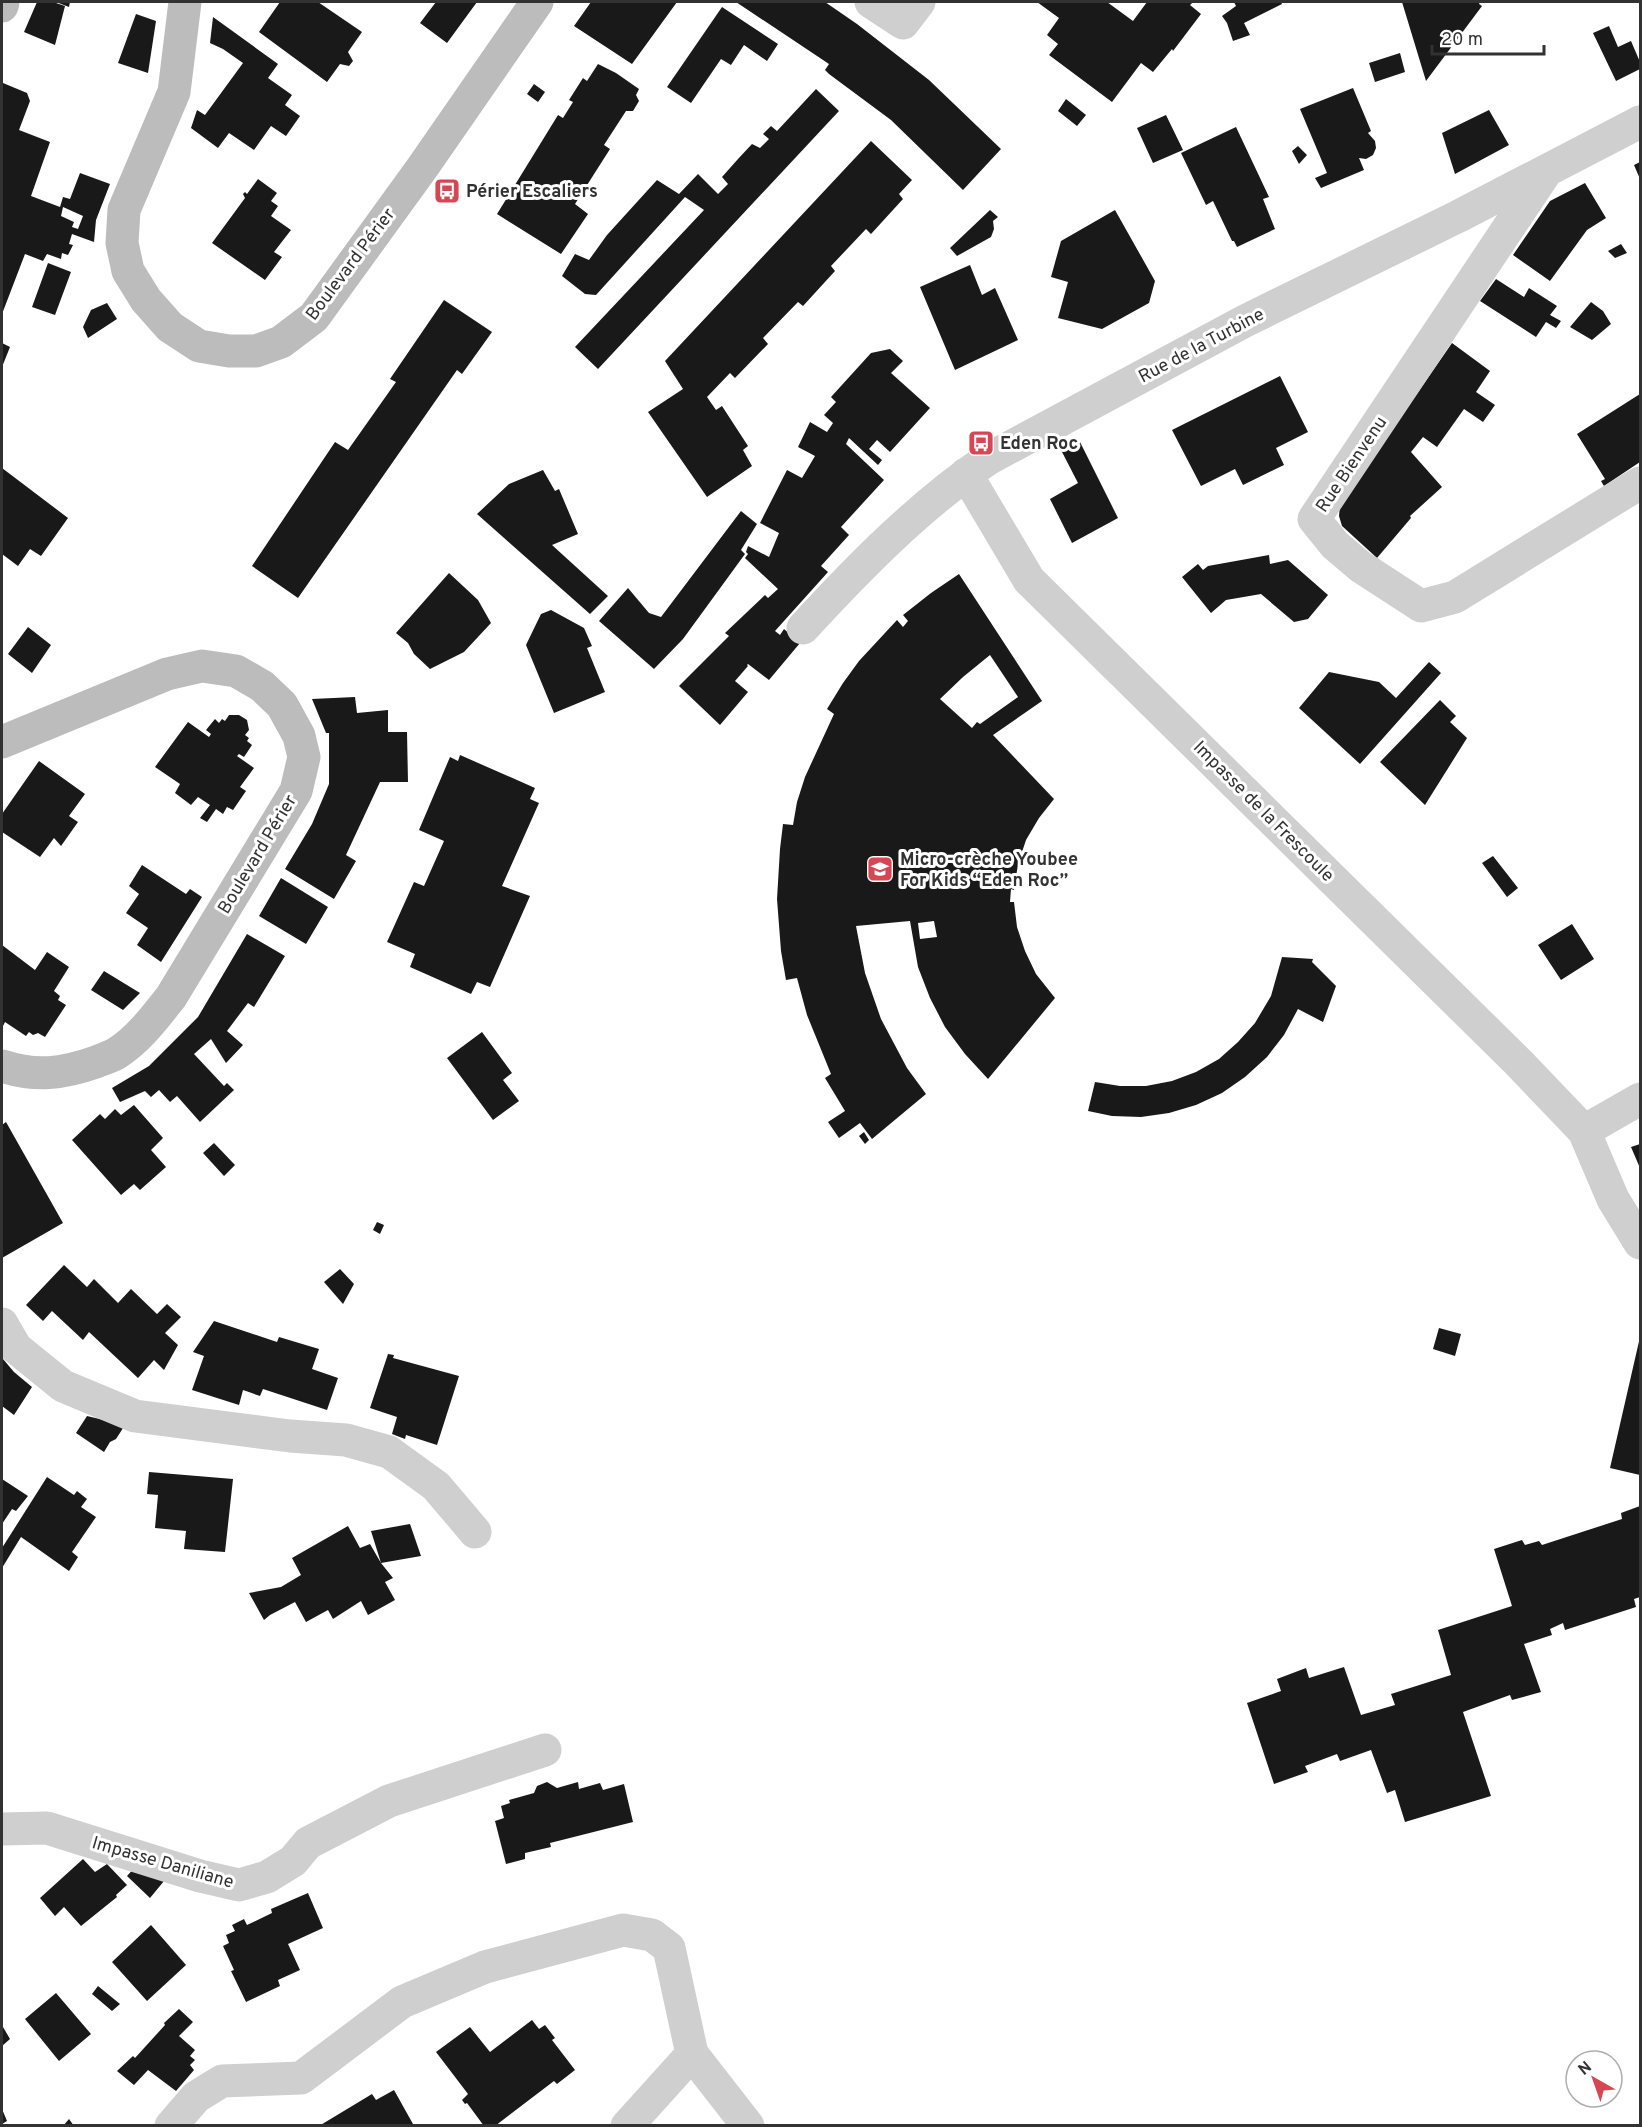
<svg xmlns="http://www.w3.org/2000/svg" width="1642" height="2127" font-family="Overpass,sans-serif">
<style>
.building{fill:#191919;fill-rule:evenodd}
.lines{fill:none;stroke-linecap:round;stroke-linejoin:round}
.street{stroke:#cfcfcf;stroke-width:33}
.secondary{stroke:#bcbcbc;stroke-width:33}
.labels{text-anchor:middle;stroke-width:6;stroke-linejoin:round;paint-order:stroke}
.poi-label{font-size:18px;font-weight:bold;fill:#323232;stroke:#fff;text-anchor:start}
.street-label{font-size:18px;fill:#323232;stroke:#fff}
</style>
<rect width="100%" height="100%" fill="#fff"/>
<path class="building" d="M37,2H53L65,6L55,45L24,32Z
M56,2H70L69,7Z
M280,2H318L362,32L348,52L353,61L349,66L340,64L327,82L259,32Z
M436,2H477L447,43L420,23Z
M591,2H677L632,64L574,26Z
M736,2H825L857,24L929,80L1001,149L963,190L891,120L829,74L825,70L829,64Z
M1037,2H1107L1133,21L1147,2H1193L1190,5L1201,14L1173,51L1172,49L1153,72L1141,63L1112,102L1049,55L1058,44L1047,35L1059,18Z
M1234,2H1281L1282,4L1244,23L1250,35L1233,41L1227,23L1222,16L1236,6Z
M1402,2H1480L1479,4L1482,6L1426,81Z
M722,7L778,44L767,61L744,45L731,65L721,59L691,103L667,87Z
M136,14L156,21L148,73L118,63Z
M213,17L278,64L268,78L292,95L285,105L300,116L286,136L271,126L254,150L229,133L218,148L191,128L197,110L205,115L243,63L223,49L210,43Z
M1609,26L1618,47L1631,41L1640,62V69L1616,81L1593,33Z
M1400,53L1405,72L1375,82L1369,63Z
M598,64L616,73L639,89L636,95L639,101L633,111H626L604,145L610,149L575,204L588,214L561,254L497,214L558,115L563,118L573,102L569,100L583,78L587,81Z
M3,83L27,93L30,101L19,130L50,142L31,196L60,207L63,197L70,199L80,173L110,184L96,220L94,242L72,234L69,244L73,245L68,255L62,253L61,259L47,254L43,261L25,254L2,314ZM63,207L83,216L78,229L72,227L74,222L61,216Z
M534,84L545,92L538,102L527,94Z
M1353,88L1371,131L1368,133L1375,141L1376,148L1373,155L1366,159L1359,158L1364,170L1321,188L1315,178L1327,173L1300,109Z
M816,89L839,111L598,369L575,347L704,210L685,197L596,295L585,294L562,276L575,254L589,260L607,235L657,180L679,194L698,174L718,194L728,184L722,177L738,159L752,144L760,148L769,139L763,134L771,126L777,131Z
M1066,99L1086,115L1077,126L1058,111Z
M1489,110L1509,145L1455,174L1442,133Z
M1166,115L1183,150L1153,163L1137,128Z
M1236,127L1269,197L1263,199L1275,229L1237,247L1234,241H1232L1213,201L1206,205L1181,153Z
M871,141L912,180L899,194L903,199L871,234L866,229L831,266L835,271L803,306L798,302L763,338L768,344L735,378L730,373L707,397L716,410L722,406L748,446L743,450L752,466L707,497L648,412L683,389L665,361Z
M1298,146L1307,155L1299,164L1292,151Z
M1640,162V179L1634,165Z
M258,179L277,193L271,201L278,206L271,216L291,230L274,252L282,257L265,280L212,243L245,198L243,194L245,192L247,194Z
M1585,183L1606,218L1587,230L1550,281L1513,255L1550,201Z
M990,210L998,217L993,221L994,229L991,237L957,256L950,248Z
M1115,210L1155,281L1149,303L1102,329L1058,318L1068,282L1051,277L1061,241Z
M1621,244L1627,253L1615,258L1608,251Z
M48,263L71,272L55,315L32,307Z
M970,265L982,295L995,288L1018,340L955,370L920,287Z
M1496,279L1524,297L1529,288L1557,306L1550,315L1561,321L1556,328L1546,322L1536,337L1480,301Z
M444,300L492,332L462,374L457,370L298,598L252,566L335,442L348,450L396,382L390,379Z
M1591,302L1603,311L1611,324L1592,340L1570,327Z
M107,303L117,319L88,338L83,327L91,310Z
M2,343L10,347L2,367Z
M1452,343L1490,371L1476,392L1495,405L1483,422L1464,409L1437,447L1423,437L1411,452L1442,487L1410,516L1411,518L1377,558L1342,526L1339,516L1340,505Z
M890,349L903,361L891,373L930,408L890,452L877,440L869,449L882,460L878,465L849,438L846,444L884,480L841,527L849,535L821,566L828,572L775,631L780,635L784,629L800,643L769,680L748,664L747,665L748,666L735,681L748,692L720,725L679,686L729,636L725,633L765,595L768,598L778,589L746,559L745,558L748,554L746,552L748,546L769,557L779,533L760,523L787,470L802,478L815,456L798,447L810,422L827,432L833,423L824,415L836,402L831,397L871,353Z
M1280,376L1308,432L1276,448L1284,465L1243,485L1235,469L1201,486L1172,430Z
M1640,394V462L1604,486L1601,481L1605,479L1577,434Z
M1079,440L1118,518L1072,543L1050,499L1078,483L1061,450Z
M2,468L68,518L41,556L30,549L18,566L2,554Z
M543,470L555,491L559,489L578,534L552,545L608,596L590,614L477,514L509,484Z
M741,511L757,524L741,550L745,554L683,639L654,669L599,621L628,588L649,613L661,617Z
M1269,555L1270,564L1288,560L1328,595L1308,619L1294,622L1261,594L1226,600L1211,613L1182,577L1198,564L1203,570L1208,566Z
M449,573L478,600L491,623L464,652L430,669L414,654L408,643L396,633Z
M959,574L1042,701L993,735L1054,799L1039,818L1026,840L1018,864L1014,890L1011,889L1010,902H1014L1017,927L1025,951L1036,974L1055,998L988,1079L965,1054L945,1027L930,998L918,967L910,921L856,926L865,973L881,1019L907,1068L926,1094L872,1139L860,1123L839,1138L828,1122L845,1111L825,1078L831,1074L807,1015L797,978L786,980L781,951L777,899L780,849L783,824L793,825L797,802L805,777L834,714L827,709L843,683L859,661L897,620L903,627L908,621L903,615L931,593ZM990,655L1018,697L980,724L977,722L972,728L940,699L963,677ZM934,921L937,937L920,939L918,923Z
M551,610L584,628L592,646L587,648L605,692L554,713L526,645L541,614Z
M28,627L51,645L32,673L8,654Z
M1429,662L1441,673L1360,764L1299,708L1329,672L1379,682L1396,698Z
M355,697L357,713L388,710V732H407L408,782H380L346,855L356,861L334,899L285,869L312,824L329,784V733H326L312,699Z
M1440,700L1456,716L1450,722L1467,738L1425,805L1380,762Z
M229,715H239L247,720L249,730L245,735L249,738L247,741L252,745L244,757L239,754L237,756L254,768L240,787L246,791L233,810L227,807L223,814L216,809L207,822L200,818L210,805L198,797L191,805L175,793L180,784L155,767L188,722L209,737L211,734L206,730L215,719L219,723L222,719L225,721Z
M460,755L535,788L530,799L539,803L502,886L530,896L490,987L477,982L471,994L410,967L415,954L387,942L414,882L424,886L444,841L419,830L450,757L458,761Z
M39,761L85,794L69,816L78,822L61,846L54,838L40,857L2,832V814Z
M1493,856L1518,888L1507,897L1482,863Z
M142,865L186,894L190,889L202,897L161,962L137,945L148,928L126,913L139,894L129,886Z
M281,878L328,907L306,944L259,916Z
M1572,924L1594,959L1561,980L1538,945Z
M247,934L285,956L254,1007L248,1003L227,1031L243,1045L226,1063L211,1039L194,1054L224,1086L227,1083L234,1090L200,1122L177,1096L170,1102L159,1090L151,1097L145,1091L120,1102L112,1088L149,1066L198,1017Z
M2,945L35,970L47,952L69,967L54,991L60,996L58,1000L66,1005L45,1037L38,1033L33,1035L29,1032L26,1036L5,1022L2,1028Z
M1282,957L1313,959L1312,962L1336,986L1323,1022L1298,1009L1284,1035L1267,1057L1245,1077L1222,1093L1196,1105L1169,1113L1141,1117L1112,1116L1088,1111L1095,1082L1120,1086H1146L1172,1081L1196,1072L1219,1059L1238,1042L1255,1023L1271,996Z
M104,971L140,993L123,1010L91,990Z
M482,1032L512,1073L503,1080L519,1101L493,1120L447,1058Z
M134,1105L163,1138L151,1150L166,1167L140,1190L134,1184L121,1195L72,1140L100,1114L105,1119L115,1109L121,1115Z
M6,1122L63,1223L2,1258V1125Z
M864,1132L869,1140L865,1144L859,1136Z
M214,1143L235,1165L224,1176L203,1153Z
M1640,1144V1168L1631,1147Z
M377,1222L384,1225L380,1234L373,1230Z
M64,1265L87,1287L94,1279L118,1303L131,1289L157,1314L167,1304L181,1317L165,1333L178,1345L164,1370L154,1360L138,1378L89,1332L83,1340L52,1311L43,1321L26,1305Z
M340,1269L354,1284L343,1304L324,1282Z
M214,1321L277,1342L279,1337L319,1349L312,1369L338,1378L327,1410L263,1389L260,1396L243,1390L239,1405L192,1390L204,1356L193,1352Z
M1439,1328L1461,1334L1455,1356L1433,1349Z
M1640,1337V1475L1610,1468Z
M388,1354L394,1355L393,1358L459,1376L437,1445L406,1435L405,1439L392,1434L397,1417L370,1408Z
M3,1359L14,1372L32,1387L14,1415L2,1406V1361Z
M87,1416L125,1425L116,1439L110,1442L104,1452L76,1433Z
M149,1472L233,1479L225,1552L184,1549L186,1531L155,1528L158,1495L147,1494Z
M47,1477L74,1495L77,1491L87,1499L81,1507L96,1517L72,1552L78,1557L69,1571L21,1537L2,1568V1548Z
M2,1479L28,1496L16,1511L12,1509L2,1524Z
M1640,1506V1597L1634,1599L1636,1607L1565,1630L1563,1623L1550,1629L1552,1635L1524,1644L1541,1692L1512,1700L1510,1695L1463,1712L1491,1796L1405,1822L1395,1790L1387,1793L1371,1750L1340,1761L1337,1754L1305,1766L1308,1772L1274,1784L1247,1703L1281,1691L1277,1679L1306,1668L1309,1678L1344,1667L1361,1715L1395,1705L1391,1694L1451,1675L1438,1630L1512,1606L1494,1549L1522,1540L1525,1545L1539,1541L1542,1545L1622,1519L1621,1513Z
M410,1524L421,1556L381,1563L393,1578L385,1582L395,1600L368,1615L361,1601L333,1619L328,1610L306,1622L295,1602L270,1615L264,1620L249,1593L281,1587L301,1575L292,1558L348,1526L360,1548L370,1544L381,1563L371,1531Z
M547,1782L557,1788L578,1782L579,1789L600,1783L603,1790L624,1784L633,1822L550,1843L551,1847L525,1853V1859L506,1864L495,1821L504,1818L501,1806L510,1803L509,1800L534,1793L537,1786Z
M83,1859L95,1872L107,1864L127,1885L116,1895L117,1897L81,1926L64,1907L55,1916L40,1898Z
M138,1864L169,1875L150,1898L127,1876Z
M308,1893L323,1928L288,1944L300,1970L278,1980L280,1986L246,2002L231,1971L234,1970L223,1946L229,1943L226,1935L235,1931L232,1925L244,1919L247,1925L272,1913L271,1909Z
M151,1925L186,1965L147,2001L112,1962Z
M98,1986L120,2004L112,2011L92,1994Z
M56,1993L91,2034L59,2061L25,2019Z
M179,2009L193,2022L179,2036L195,2050L190,2056L195,2060L190,2065L194,2070L176,2091L148,2070L134,2085L117,2071L133,2056L135,2058L165,2025L164,2023Z
M532,2020L539,2029L545,2025L555,2038L552,2040L575,2070L557,2084L554,2081L495,2126H484L467,2103L465,2104L462,2100L468,2094L436,2052L470,2027L490,2052Z
M3,2027L10,2039L2,2046V2028Z
M394,2090L413,2124L410,2126H319L372,2094L376,2100Z
M2,2109L7,2121L2,2124Z
M69,2119L74,2126H63Z"/>
<g class="lines">
<path class="street" d="M871,2L903,23L919,2
M1545,173L1314,519L1335,545L1361,567L1421,606L1455,597L1640,483
M966,474L1029,580L1518,1062L1584,1131L1613,1199L1640,1243
M803,628C860,566 919,506 988,459L1245,321L1459,216L1640,122
M1584,1131L1640,1099
M2,1324L16,1348L63,1386L135,1416L290,1436L346,1440L389,1452L436,1486L475,1532
M2,1829L47,1828L200,1876L239,1885L267,1877L293,1861L308,1843L389,1801L545,1750
M171,2126L196,2097L222,2081L301,2078L402,2002L485,1967L623,1930L652,1935L669,1948L692,2054L748,2126
M627,2126L692,2054"/>
<path class="secondary" d="M185,2L174,92L124,210L122,243L128,271L146,300L170,327L199,346L229,351H256L281,342L314,317L422,168L537,2
M2,6L3,2
M2,742L167,674L202,666L236,671L262,686L282,705L299,736L304,757L296,791L171,997C155,1017 139,1039 117,1053C111,1057 102,1059 96,1062C62,1074 36,1077 2,1066"/>
</g>
<defs>
<symbol id="bus-square" viewBox="-11 -11 22 22"><rect x="-9" y="-9" width="18" height="18" rx="4" fill="#d74653" stroke="#fff"/><path d="M-5-6H5V4H4V6H2V4H-2V6H-4V4H-5ZM-3.5-4V0h7V-4ZM-3.5 1.2v1.5H-2V1.2ZM2 1.2v1.5H3.5V1.2Z" fill="#fff"/></symbol>
<symbol id="school-square" viewBox="-11 -11 22 22"><rect x="-9" y="-9" width="18" height="18" rx="4" fill="#d74653" stroke="#fff"/><path d="M0-5L7-2L0 1L-7-2ZM-4 1L0 2.5L4 1V4Q0 6-4 4Z" fill="#fff"/></symbol>
</defs>
<g fill-rule="evenodd">
<use href="#bus-square" x="432" y="176" width="30" height="30"/>
<use href="#bus-square" x="966" y="428" width="30" height="30"/>
<use href="#school-square" x="865" y="854" width="30" height="30"/>
</g>
<g class="labels">
<g class="poi-label">
<text x="466" y="197">Périer Escaliers</text>
<text x="1000" y="449">Eden Roc</text>
<text x="900" y="865">Micro-crèche Youbee<tspan x="900" dy="21">For Kids “Eden Roc”</tspan></text>
</g>
<g class="street-label">
<text transform="translate(350 264) rotate(-53)" y="6">Boulevard Périer</text>
<text transform="translate(1201 345) rotate(-28)" y="6">Rue de la Turbine</text>
<text transform="translate(1351 464) rotate(-56)" y="6">Rue Bienvenu</text>
<text transform="translate(1264 811) rotate(45)" y="6">Impasse de la Frescoule</text>
<text transform="translate(257 854) rotate(-59)" y="6">Boulevard Périer</text>
<text transform="translate(163 1862) rotate(16)" y="6">Impasse Daniliane</text>
</g>
</g>
<rect width="1642" height="2127" fill="none" stroke="#323232" stroke-width="6"/>
<g transform="translate(1594 2079) rotate(320)"><circle r="28" fill="#ffffff" stroke="#adadad" stroke-width="1.5"/>
<path d="M0-4.5L10 22L0 15L-10 22Z" fill="#d74653"/>
<text y="-9" font-size="16" font-weight="bold" text-anchor="middle" fill="#323232">N</text>
</g>
<path d="M1432 45v9h112v-9" fill="none" stroke="#323232" stroke-width="3"/>
<text x="1441" y="45" font-size="18" fill="#323232" stroke="#ffffff" stroke-width="4.5" paint-order="stroke">20 m</text>
</svg>
